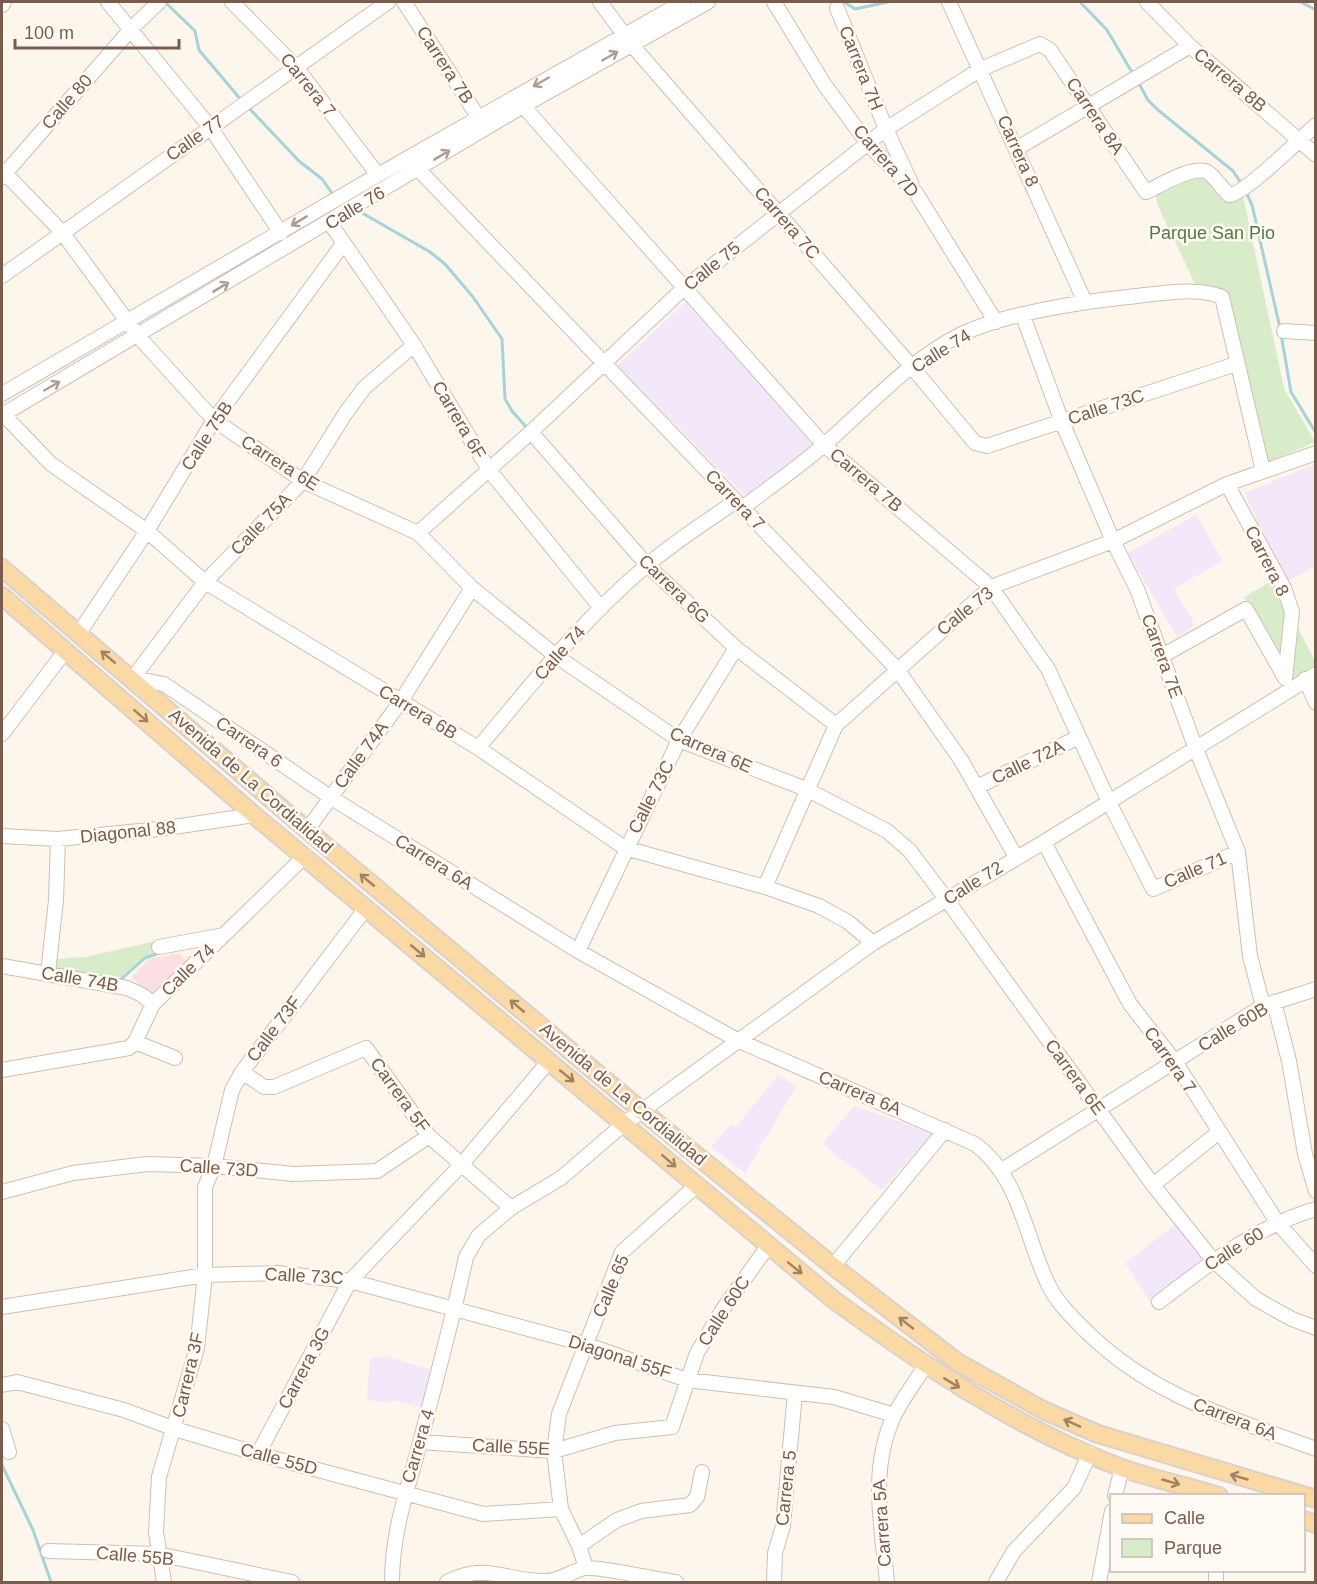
<svg xmlns="http://www.w3.org/2000/svg" width="1317" height="1584" font-family="Helvetica,sans-serif">
<style>
.education{fill:#f3e8fa}
.medical{fill:#fbdfe3}
.green{fill:#d8ecc9}
.lines{fill:none;stroke-linecap:round;stroke-linejoin:round}
.stream{stroke:#a5d3da;stroke-width:3}
.minor-casing{stroke:#d1beb0;stroke-width:16}
.major-casing{stroke:#dad1cd;stroke-width:20}
.minor{stroke:#fff;stroke-width:14}
.major{stroke:#fbd9a5;stroke-width:16}
.oneway{stroke:#af9d94}
.oneway2{stroke:#a18267}
.labels{text-anchor:middle;stroke-width:5;stroke-linejoin:round;paint-order:stroke}
.street-label{font-size:18px;fill:#7a5c4d;stroke:#fffaf3}
.park-label{font-size:18px;fill:#537a41;stroke:#fffaf3}
</style>
<rect width="100%" height="100%" fill="#fdf6ec"/>
<path class="education" d="M686,302L816,447L746,496L617,366Z
M1315,464V567L1285,582L1245,493Z
M1196,515L1223,561L1174,589L1195,625L1177,637L1128,553Z
M778,1075L796,1087L745,1173L711,1147L731,1124L736,1127Z
M854,1106L933,1133L882,1190L822,1144Z
M1177,1223L1207,1262L1151,1303L1125,1263Z
M386,1356L431,1370L424,1408L393,1400L392,1403L367,1400L370,1358Z"/>
<path class="medical" d="M179,953L188,962L152,997L132,977L149,959Z"/>
<path class="green" d="M1200,175L1243,196L1284,388L1315,442L1266,463L1238,363L1226,291L1196,286L1157,204L1156,195Z
M1273,580L1315,661V665L1290,681L1244,597Z
M152,942L154,954L144,957L121,977L87,975L54,969L55,959L85,957Z"/>
<g class="lines">
<path class="stream" d="M165,2L195,31L199,50L242,101
M844,2L855,9L888,2
M1080,2L1107,30L1133,74
M1301,2L1316,10
M1138,82L1148,100L1158,110L1233,171L1241,183
M247,106L299,161L322,179L334,196
M1246,192L1252,205L1280,328
M357,210L430,252L445,264L473,297L502,339L505,399L512,411L528,429
M1281,334L1291,392L1316,433
M119,981L145,958L162,952
M2,1465L33,1530L51,1582"/>
<defs>
<path id="minor" d="M108,2L210,127L281,233
M232,2L296,67L378,175
M404,2L484,126
M600,2L631,44L912,367L975,443L987,446L1236,364
M774,2L824,84L868,144L916,193L996,322
M949,2L1085,302
M1147,2L1190,46L1316,155
M2,5L4,2
M837,8L886,129L911,183
M523,106L824,445L991,587L1048,669L1109,802L1153,889L1238,852
M1016,149L1190,46
M2,170L62,232L138,336L214,420L303,481L418,533L472,588L556,656L679,740L806,789L887,831L910,851L947,900L1153,1185L1213,1260L1256,1299L1292,1319L1316,1328
M419,170L897,669L961,760L1016,857
M2,177L132,28L159,2
M330,223L414,345L489,470L601,608
M2,276L388,2
M1023,316L1062,422L1113,541L1137,589L1196,749L1238,852L1250,956L1263,1006
M1284,331L1316,333
M2,394L378,175L683,2
M2,413L51,464L147,531L205,582L478,748L625,848L765,887L819,906L848,922L873,943
M2,415L523,106L708,2
M531,432L647,565L736,648L836,725
M1227,484L1284,588L1292,612L1285,678
M742,508C770,487 799,467 825,444C868,407 908,361 960,335C1002,314 1080,302 1128,297C1157,294 1195,286 1222,297L1263,471
M418,533L531,432L684,288L886,129L981,69L1040,44L1050,50L1146,192C1159,186 1196,163 1209,173C1216,179 1222,188 1229,195C1244,195 1301,138 1316,125
M79,633L147,531L214,420L343,244
M1162,656L1246,609L1285,678
M133,678L164,684L330,797L578,951L737,1040L975,1144C1021,1178 1025,1238 1049,1286C1058,1304 1073,1318 1087,1332C1153,1397 1232,1418 1316,1449
M133,678L205,582L303,481L345,414L364,388L414,345
M1305,679L1316,703
M2,734L66,650
M478,748C531,685 583,619 646,566C674,542 706,522 736,501
M977,787L1079,737
M307,830L401,701L472,588
M2,836L58,839L160,829L254,815
M1044,842L1130,1004L1176,1063L1277,1222L1316,1266
M765,887L836,725L991,587L1113,541L1227,484L1316,453
M159,947L224,935
M578,951L679,740L736,648
M2,966L127,988L142,995L153,1004
M48,973L56,900L58,839
M1274,1002L1289,1061L1305,1154L1316,1191
M135,1042L175,1058
M2,1070L129,1048L135,1042L153,1004L305,856
M242,1072L264,1087H274L366,1048L429,1136L511,1208
M1002,1170L1263,1006L1316,989
M1153,1185L1219,1132
M2,1192L73,1173L147,1164L214,1166L293,1174L377,1171L429,1136
M833,1266L945,1130
M1159,1302C1207,1265 1257,1226 1316,1209
M2,1307L205,1275L278,1273L350,1281L588,1345L687,1380L834,1397L894,1415
M2,1385L17,1382L124,1410L175,1429L258,1454L483,1514L561,1509
M2,1429L9,1452
M420,1442L554,1451L615,1433L672,1427L697,1353L723,1309L768,1246
M258,1454L350,1281L462,1164L549,1061
M1115,1496L1122,1468
M579,1546L617,1520L641,1511L690,1505L697,1497L702,1472
M48,1551L158,1554L292,1582
M586,1568L579,1546L561,1509L554,1451L559,1414L622,1252L697,1185
M164,1582L156,1532L159,1477L197,1348L205,1275V1187L214,1166L232,1090L242,1072L366,908
M392,1582C392,1530 408,1489 421,1439C436,1379 453,1318 466,1257L479,1235L511,1208L561,1178L625,1123L873,943L1044,842L1316,674
M447,1582C487,1561 506,1582 546,1581C560,1581 571,1571 585,1568C598,1566 659,1580 676,1582
M774,1582L775,1553L783,1526L795,1393
M887,1582C882,1526 869,1472 893,1418C901,1400 915,1383 925,1366
M996,1582L1014,1551L1074,1488L1090,1453
M1099,1582L1112,1511
M1216,1582V1570"/>
<path id="major" d="M2,568L307,830L642,1111L833,1266L957,1362L1043,1410L1098,1434L1316,1499
M2,596L254,815L834,1300C926,1367 1014,1427 1122,1468C1153,1479 1187,1486 1219,1496
M1304,1520L1316,1524"/>
</defs>
<use href="#minor" class="minor-casing"/>
<use href="#major" class="major-casing"/>
<use href="#minor" class="minor"/>
<use href="#major" class="major"/>
</g>
<defs><path id="oneway-shaft" d="M-6 0H5M1.5-3L5.5 0L1.5 3" fill="none" stroke-width="1.6" stroke-linecap="round" stroke-linejoin="round" transform="scale(1.5)"/></defs>
<g class="oneway">
<use href="#oneway-shaft" transform="translate(610 56) rotate(-30)"/>
<use href="#oneway-shaft" transform="translate(541 82) rotate(150)"/>
<use href="#oneway-shaft" transform="translate(442 155) rotate(-31)"/>
<use href="#oneway-shaft" transform="translate(299 221) rotate(149)"/>
<use href="#oneway-shaft" transform="translate(221 287) rotate(-31)"/>
<use href="#oneway-shaft" transform="translate(52 386) rotate(-30)"/>
</g>
<g class="oneway2">
<use href="#oneway-shaft" transform="translate(108 657) rotate(-140)"/>
<use href="#oneway-shaft" transform="translate(141 716) rotate(41)"/>
<use href="#oneway-shaft" transform="translate(367 880) rotate(-140)"/>
<use href="#oneway-shaft" transform="translate(418 951) rotate(40)"/>
<use href="#oneway-shaft" transform="translate(517 1006) rotate(-140)"/>
<use href="#oneway-shaft" transform="translate(567 1076) rotate(39)"/>
<use href="#oneway-shaft" transform="translate(669 1161) rotate(41)"/>
<use href="#oneway-shaft" transform="translate(795 1268) rotate(39)"/>
<use href="#oneway-shaft" transform="translate(906 1323) rotate(-142)"/>
<use href="#oneway-shaft" transform="translate(952 1383) rotate(31)"/>
<use href="#oneway-shaft" transform="translate(1072 1423) rotate(-156)"/>
<use href="#oneway-shaft" transform="translate(1239 1477) rotate(-164)"/>
<use href="#oneway-shaft" transform="translate(1171 1482) rotate(16)"/>
</g>
<g class="labels">
<g class="street-label">
<text transform="translate(445 65) rotate(57)" y="6">Carrera 7B</text>
<text transform="translate(861 68) rotate(68)" y="6">Carrera 7H</text>
<text transform="translate(1230 80) rotate(40)" y="6">Carrera 8B</text>
<text transform="translate(308 85) rotate(51)" y="6">Carrera 7</text>
<text transform="translate(67 102) rotate(-49)" y="6">Calle 80</text>
<text transform="translate(1095 116) rotate(56)" y="6">Carrera 8A</text>
<text transform="translate(195 138) rotate(-35)" y="6">Calle 77</text>
<text transform="translate(1018 151) rotate(66)" y="6">Carrera 8</text>
<text transform="translate(886 161) rotate(49)" y="6">Carrera 7D</text>
<text transform="translate(355 208) rotate(-31)" y="6">Calle 76</text>
<text transform="translate(787 223) rotate(49)" y="6">Carrera 7C</text>
<text transform="translate(712 266) rotate(-39)" y="6">Calle 75</text>
<text transform="translate(941 351) rotate(-32)" y="6">Calle 74</text>
<text transform="translate(1106 407) rotate(-18)" y="6">Calle 73C</text>
<text transform="translate(459 420) rotate(59)" y="6">Carrera 6F</text>
<text transform="translate(207 436) rotate(-57)" y="6">Calle 75B</text>
<text transform="translate(280 463) rotate(32)" y="6">Carrera 6E</text>
<text transform="translate(866 480) rotate(40)" y="6">Carrera 7B</text>
<text transform="translate(735 500) rotate(46)" y="6">Carrera 7</text>
<text transform="translate(261 524) rotate(-46)" y="6">Calle 75A</text>
<text transform="translate(1267 561) rotate(63)" y="6">Carrera 8</text>
<text transform="translate(674 589) rotate(44)" y="6">Carrera 6G</text>
<text transform="translate(965 611) rotate(-39)" y="6">Calle 73</text>
<text transform="translate(560 653) rotate(-48)" y="6">Calle 74</text>
<text transform="translate(1162 656) rotate(70)" y="6">Carrera 7E</text>
<text transform="translate(418 712) rotate(31)" y="6">Carrera 6B</text>
<text transform="translate(249 742) rotate(34)" y="6">Carrera 6</text>
<text transform="translate(711 750) rotate(24)" y="6">Carrera 6E</text>
<text transform="translate(361 755) rotate(-54)" y="6">Calle 74A</text>
<text transform="translate(1028 762) rotate(-26)" y="6">Calle 72A</text>
<text transform="translate(251 781) rotate(41)" y="6">Avenida de La Cordialidad</text>
<text transform="translate(651 797) rotate(-63)" y="6">Calle 73C</text>
<text transform="translate(128 832) rotate(-6)" y="6">Diagonal 88</text>
<text transform="translate(434 862) rotate(32)" y="6">Carrera 6A</text>
<text transform="translate(1195 870) rotate(-23)" y="6">Calle 71</text>
<text transform="translate(973 883) rotate(-32)" y="6">Calle 72</text>
<text transform="translate(188 970) rotate(-44)" y="6">Calle 74</text>
<text transform="translate(80 979) rotate(10)" y="6">Calle 74B</text>
<text transform="translate(1233 1027) rotate(-31)" y="6">Calle 60B</text>
<text transform="translate(274 1029) rotate(-53)" y="6">Calle 73F</text>
<text transform="translate(1170 1060) rotate(55)" y="6">Carrera 7</text>
<text transform="translate(1075 1077) rotate(54)" y="6">Carrera 6E</text>
<text transform="translate(860 1093) rotate(23)" y="6">Carrera 6A</text>
<text transform="translate(623 1094) rotate(40)" y="6">Avenida de La Cordialidad</text>
<text transform="translate(400 1095) rotate(54)" y="6">Carrera 5F</text>
<text transform="translate(219 1168) rotate(4)" y="6">Calle 73D</text>
<text transform="translate(1234 1249) rotate(-32)" y="6">Calle 60</text>
<text transform="translate(304 1276) rotate(3)" y="6">Calle 73C</text>
<text transform="translate(611 1286) rotate(-67)" y="6">Calle 65</text>
<text transform="translate(724 1311) rotate(-57)" y="6">Calle 60C</text>
<text transform="translate(620 1357) rotate(18)" y="6">Diagonal 55F</text>
<text transform="translate(304 1368) rotate(-62)" y="6">Carrera 3G</text>
<text transform="translate(188 1375) rotate(-77)" y="6">Carrera 3F</text>
<text transform="translate(1235 1419) rotate(21)" y="6">Carrera 6A</text>
<text transform="translate(418 1446) rotate(-74)" y="6">Carrera 4</text>
<text transform="translate(511 1447) rotate(3)" y="6">Calle 55E</text>
<text transform="translate(279 1459) rotate(15)" y="6">Calle 55D</text>
<text transform="translate(786 1488) rotate(-84)" y="6">Carrera 5</text>
<text transform="translate(882 1523) rotate(-94)" y="6">Carrera 5A</text>
<text transform="translate(135 1556) rotate(5)" y="6">Calle 55B</text>
</g>
<g class="park-label">
<text x="1212" y="239">Parque San Pio</text>
</g>
</g>
<rect width="1317" height="1584" fill="none" stroke="#7a5c4d" stroke-width="6"/>
<rect x="1110" y="1494" width="195" height="78" fill="#fffaf3" stroke="#cabbb1" stroke-width="1.5"/>
<rect x="1122" y="1514" width="30" height="9" fill="#fbd9a5" stroke="#cabbb1" stroke-width="1.5"/>
<text x="1164" y="1524" font-size="18" fill="#7a5c4d">Calle</text>
<rect x="1122" y="1539" width="30" height="18" fill="#d8ecc9" stroke="#cabbb1" stroke-width="1.5"/>
<text x="1164" y="1554" font-size="18" fill="#7a5c4d">Parque</text>
<path d="M15 39v9h164v-9" fill="none" stroke="#7a5c4d" stroke-width="3"/>
<text x="24" y="39" font-size="18" fill="#7a5c4d" stroke="#fffaf3" stroke-width="4.5" paint-order="stroke">100 m</text>
</svg>
